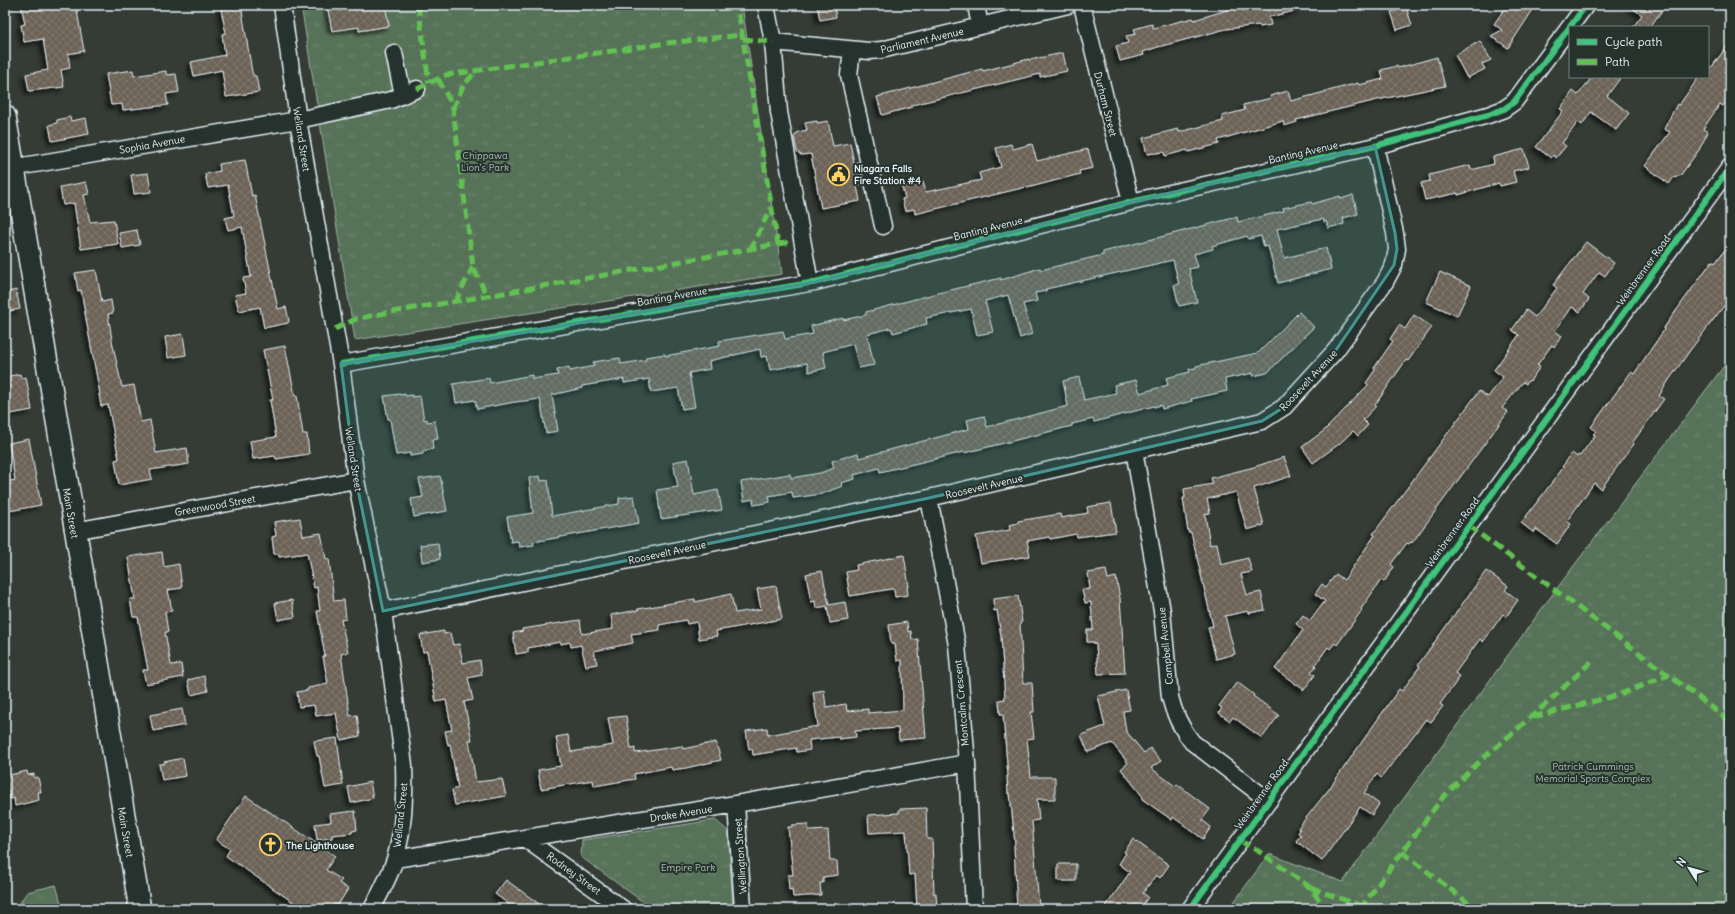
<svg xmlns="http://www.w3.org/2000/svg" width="1735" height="914" font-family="Delius,sans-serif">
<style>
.park{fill:url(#park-tufts);stroke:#a0b2a8}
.building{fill:url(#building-cross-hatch);stroke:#e8f1f8;filter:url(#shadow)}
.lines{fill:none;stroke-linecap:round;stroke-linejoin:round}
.minor-casing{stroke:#e8f1f8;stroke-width:19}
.major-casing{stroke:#e8f1f8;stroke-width:24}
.minor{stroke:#26332d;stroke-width:16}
.major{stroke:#26332d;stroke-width:21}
.quiet{stroke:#63c152;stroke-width:5;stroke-dasharray:10 5;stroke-linecap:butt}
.cycleway-casing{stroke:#26332d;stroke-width:8}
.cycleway{stroke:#40c37c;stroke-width:6}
.marked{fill:#459590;fill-opacity:0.2;stroke:#459590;stroke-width:3;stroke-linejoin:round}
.labels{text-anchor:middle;stroke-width:4;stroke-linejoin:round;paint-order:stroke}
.street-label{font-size:10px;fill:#e8f1f8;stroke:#26332d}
.park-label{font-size:10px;fill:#aebeb8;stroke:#26332d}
.poi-label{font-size:10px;font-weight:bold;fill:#e8f1f8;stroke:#26332d;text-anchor:start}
</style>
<defs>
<pattern id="park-tufts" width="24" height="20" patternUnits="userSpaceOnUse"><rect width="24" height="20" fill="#577258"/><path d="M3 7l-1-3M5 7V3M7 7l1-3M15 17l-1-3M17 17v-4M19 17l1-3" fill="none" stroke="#6f8771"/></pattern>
<pattern id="building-cross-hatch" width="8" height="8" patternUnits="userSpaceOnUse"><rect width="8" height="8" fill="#6c6256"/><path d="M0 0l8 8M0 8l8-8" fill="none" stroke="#81796f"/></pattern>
<filter id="shadow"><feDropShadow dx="-3.5" dy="3.5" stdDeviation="2" flood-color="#0009"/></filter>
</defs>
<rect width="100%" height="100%" fill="#343c35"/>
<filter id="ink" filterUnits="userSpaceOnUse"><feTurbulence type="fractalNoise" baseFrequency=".025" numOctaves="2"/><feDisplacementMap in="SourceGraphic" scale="8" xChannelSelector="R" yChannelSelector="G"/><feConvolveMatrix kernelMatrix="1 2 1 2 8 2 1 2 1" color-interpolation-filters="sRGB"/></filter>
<g filter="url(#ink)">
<path class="park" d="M301,5H742L782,274L355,340Z
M1730,358V909H1229L1269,854L1343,882L1546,603Z
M715,820L728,831L733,909H653L581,857L582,840Z
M56,885L61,903L52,909H21V901L27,892Z"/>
<path class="building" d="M21,5H76L84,51L68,54L70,68L61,70L64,87L29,91L26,74L48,70L43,39L24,42L21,25L25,24Z
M220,5H241L252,72L254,76H256L259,92L226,97L222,70L194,76L191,62L225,55L222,34L226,33Z
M327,5H385L389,26L359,31V27L332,31Z
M817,5H834L836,17L820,20Z
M1236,5H1298L1299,10L1269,17L1271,25L1260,27L1259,25L1226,29L1158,47L1143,52L1144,55L1120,61L1116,46L1128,43L1126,36L1136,34L1134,29L1152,24L1153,28L1193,18L1194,20L1237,7Z
M1507,5H1536L1508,48L1491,36L1502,30L1494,24Z
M1628,5H1666L1650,27H1633L1642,15Z
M1406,7L1412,25L1397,30L1391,12Z
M1480,41L1491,60L1482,64L1485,69L1467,78L1455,55Z
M1730,42V106L1725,103L1723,106L1720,104L1703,129L1708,132L1699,150L1680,176L1678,175L1676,178L1674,177L1669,184L1645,166L1670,132L1664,129L1677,104L1679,105L1699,77H1708V72Z
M1063,53L1067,71L1040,77V74L912,105V107L882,115L877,97L982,69L983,71L1029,59V60Z
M1437,57L1445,86L1377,100L1296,120L1297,122L1284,126L1283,121L1218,140L1219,144L1188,152L1187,150L1165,156L1164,152L1147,154L1143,138L1178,129L1179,132L1223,121L1222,116L1245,110L1243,105L1271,98L1270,96L1288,91L1291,101L1358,83L1359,85L1383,79L1381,70L1397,66L1398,68Z
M133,70L134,76L166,71V75L176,74L179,92L166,94L168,105L123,110L122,104L111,105L106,74Z
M1592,77H1621L1607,96L1629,113L1616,130L1591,112L1582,125L1578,122L1562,143L1566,146L1556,158L1553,155L1551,158L1536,147L1563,111L1560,109L1573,91L1578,95Z
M70,117L71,121L86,118L89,134L52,141L49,125L57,123V120Z
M817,121V123L828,121L833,146L850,143L854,163L859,162L864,184L857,186L860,201L821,208L811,154L801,155L797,152L794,137L798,132L807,130L805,123Z
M1011,144L1013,149L1032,144L1037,161L1088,149L1093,168L1079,171L1080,174L1027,188L1026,187L915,214L914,209L905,211L902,199L905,198L902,187L923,182L926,192L981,180L979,173L1001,167L996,148Z
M1524,149L1529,167L1513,171L1516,182L1500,186L1499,183L1458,195V193L1425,200L1421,183L1430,181L1429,175L1470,165L1471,170L1494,164L1493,157Z
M245,160L252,196L255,195L278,309L286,307L289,321L288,323L264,328L260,307L239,311L235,295L246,293L243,278L251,277L242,227L228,230L225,218L234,216L228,185L208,188L205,174L220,171L219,164Z
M148,173L151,192L134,194L131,175Z
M86,182L89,194L84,195L90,222L114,220L118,244L81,249L74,203L63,205L60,187Z
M1353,195L1358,214L1343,218L1344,224L1328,228L1326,221L1324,222L1323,219L1277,229L1284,258L1326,248L1331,269L1278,283L1268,246L1264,247L1261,236L1248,239L1247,236L1212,246L1213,249L1194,254L1198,267L1189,269L1197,302L1179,306L1174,285L1179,284L1173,260L1046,289V291L1035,293L1037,301L1023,304L1032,334L1020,338L1008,295L985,301L993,332L977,335L971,309L926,318L927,324L893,333L891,328L867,334L874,365L859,368L853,344L823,352L826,368L809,372L807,363L770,370L767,356L761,357L760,349L709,361L710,369L689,373L695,407L682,409L678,388L651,392L649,379L624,383V379L582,386V388L552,395L558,431L546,433L540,399L515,402L477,409L475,400L456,403L453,384L489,378L490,383L532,375V379L558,375L557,370L569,367L570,371L594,366L593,362L620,358L621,364L646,360V357L665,354V356L720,346L719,341L783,331L785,339L813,334L811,326L843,318V320L866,315V312L938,293L1001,278V280L1040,268L1041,270L1086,259L1103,255V252L1237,217L1238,222L1284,211L1283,208L1311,202L1312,204L1340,196L1341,199Z
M137,230L140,245L122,248L119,233Z
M1586,242L1614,263L1605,276L1599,272L1583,294L1589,299L1580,312L1572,307L1555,331L1562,336L1554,347L1552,345L1537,365L1540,367L1530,381L1529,380L1526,384L1523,382L1502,408L1508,412L1412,543L1411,542L1409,544L1407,543L1391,564L1394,567L1384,582L1381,580L1361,609L1362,610L1337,645L1335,643L1330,649L1328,647L1315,665L1316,666L1311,672L1315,675L1304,690L1275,669L1303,630L1296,624L1303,615L1310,621L1325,601L1315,594L1322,584L1326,587L1336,574L1344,580L1375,535L1373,534L1479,391L1488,397L1503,377L1494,370L1519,335L1512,330L1526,310L1535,317L1557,288L1553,285Z
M1730,243V298L1691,349L1669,380L1659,396L1664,399L1633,442L1634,444L1601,489L1594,483L1567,521L1571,524L1557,544L1536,529L1534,533L1521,523L1563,468L1562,467L1572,453L1577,457L1578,455L1580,456L1595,435L1593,434L1596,431L1591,427L1631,372L1634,374L1664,330L1663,329L1712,261L1715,263Z
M96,270L102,302L111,300L113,313L108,314L113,346L122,387L134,385L141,422L150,420L156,453L187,448L189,464L150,470L152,479L119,485L115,460L119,459L108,405L101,406L99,394H100L88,330L81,290L78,291L75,273Z
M1440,272L1471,286L1457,316L1426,302Z
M16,290L20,309L5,312V293Z
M1299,312L1314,327L1267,373L1253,376V373L1225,379L1227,391L1191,399L1192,401L1162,409L1161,405L1154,407V406L1094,422L1093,419L1072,424V426L964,453V452L880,472L879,468L854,475L855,479L841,483L842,486L822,494L793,498L792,492L769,496L770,502L754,505L753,499L744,501L741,482L790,474L791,478L820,473L834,468L832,461L858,453L859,458L969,429L967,420L984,416L987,427L1068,406L1063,381L1079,377L1084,400L1116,393L1114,385L1136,380L1140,393L1168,385L1166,378L1190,372L1189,369L1196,368V366L1258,353Z
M1414,315L1432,327L1408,361L1406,360L1375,405L1376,406L1363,420L1368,425L1358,436L1353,431L1339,444L1313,463L1302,447L1325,430L1368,385L1366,383L1375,370L1374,368L1393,341L1390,339L1399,325L1405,329Z
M183,334L186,355L168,358L165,337Z
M285,346L295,396H297L303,434H307L309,454L276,459L275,456L253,459L250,441L276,437L270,400H273L263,350Z
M20,374L21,378L26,377L32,410L5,415V377Z
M400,394V395L405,394L406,396L412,395V397L420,396L424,420L427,419V422L435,421L438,439L432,440L433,449L423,451V454L410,456V453L396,455L390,419H388L384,396Z
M29,439L41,505L9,511L5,482L15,480L9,443Z
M1284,457L1291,476L1254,488L1264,525L1247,530L1236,492L1207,499L1210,513L1205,514L1210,545L1217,543L1221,565L1248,558L1252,572L1241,574L1247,595L1261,592L1265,610L1249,613L1248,611L1225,616L1235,654L1216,659L1208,627L1213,626L1191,532H1188L1183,498H1185L1184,489L1213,484L1211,478L1254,467Z
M688,459L694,495L718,490L722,510L661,519L657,490L678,487L673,462Z
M440,476L447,511L414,517L411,499L423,497L419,479Z
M540,476L541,481L548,480L552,516L619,504V498L634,496L639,523L533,542L534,545L519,547L518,541L511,542L507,517L533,513L529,478Z
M1111,503L1116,532L1077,537L1076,534L1050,539L1049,537L1027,541L1030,556L981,563L976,536L1010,530L1009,525L1018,523V521L1060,514L1061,518L1088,513L1087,507Z
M300,518L303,536L321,533L326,559H329L334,601L344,600L346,619L341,620L348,652L341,654L350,716L357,715L360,736L341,740L336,713L316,716L314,705L299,707L297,692L308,690V688L328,684L323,656H325L317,611H320L317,587L314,588L307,553L279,557V554H274L272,537L276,536L274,522Z
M438,543L440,559L422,562L420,545Z
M162,552L164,567L179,564L182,588L168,590L172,611L165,612L168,632H165L171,665L181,664L183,677L146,684L143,670H148L138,617H133L130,599H135L128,557Z
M904,555L909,587H907L908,595L895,597L894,589H891L850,596L846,572L857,570L856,565Z
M1106,570L1108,579L1116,577L1120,598L1125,673L1098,674L1096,644H1094V642H1087V630H1093L1091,602L1085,603L1082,590L1090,589L1088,573Z
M822,571L829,605L845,602L848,620L830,623L827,606L816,608L815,601L811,602L806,574Z
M1486,571L1508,586L1505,590L1518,600L1506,617L1503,614L1483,642L1480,639L1455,673L1460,677L1440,704L1443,706L1431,722L1426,719L1381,778L1377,774L1364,793L1379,804L1372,815L1360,807L1322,861L1296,841L1301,835L1298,833L1300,830L1298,828L1329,789L1399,689L1402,691L1420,666L1418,665Z
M776,586L782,619L716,631L717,636L699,639L697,622L687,624L686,620L659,625L660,630L631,634L633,643L594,651L597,664L586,666L581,645L571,647L570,642L561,644L560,642L528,648V652L516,654L513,633L523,631L522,629L580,620L582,634L613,629L611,615L638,610V609L695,599V602L731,594L735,613L761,609L757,589Z
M1018,596L1022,622L1020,623L1023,683H1032L1034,712H1031L1034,738L1027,739L1031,777H1055V799H1037L1039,820L1032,821L1039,906H1036V909H1017L1014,845L1015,844L1010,793L1008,794L1007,776H1008L1003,714H1000L999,700L1005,699L1001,636L997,610L994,611L993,599Z
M292,600L295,617L278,620L275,603Z
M907,622L908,632L911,631L912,640L918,639L926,738L899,740L898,728L855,731L856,737L839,739V737L809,740L810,750L797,752L796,748L753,755L752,748L749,749L746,731L767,728L768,735L818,726L813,692L824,690L826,707L846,704L847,711L868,709V713L903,710L902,660L897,661L895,644H891L889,625Z
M444,631V634L450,633L453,645L459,644L463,663L480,660L482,675L468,678L473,700L464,702L472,740H469L476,782L502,779L506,796L455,805L452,790L458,788L450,744L448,745L445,731L452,730L446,700L436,702L427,651L423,652L420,635Z
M204,676L208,691L191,695L188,680Z
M1237,682L1254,695L1253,696L1279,715L1262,738L1233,717L1230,721L1219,713L1222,708L1219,706Z
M1126,690L1130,710L1123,711L1126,731L1144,753L1150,748L1161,761L1151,768L1175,786L1177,784L1210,809L1202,820L1211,827L1203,839L1173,817L1172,820L1142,799L1143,797L1121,769L1128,763L1112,743L1088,752L1081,735L1105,726L1098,696Z
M182,709L185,725L153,731L150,715Z
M626,716L631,749L635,748V753L682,746L683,749L716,742L721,760L686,768L672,770L671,767L634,774L635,779L594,786L593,780L541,789L538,770L561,766L556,737L568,735L571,752L613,745L608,718Z
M337,738L343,785L325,788L319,756H317L314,741Z
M183,758L186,776L162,780L159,764H164V762Z
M27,771L28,775L34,774V778L38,777L41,792H38L39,800L15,806L14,798L10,799L5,776Z
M370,782L373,798L351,803L348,787Z
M246,796L335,856L326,870L342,880L339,883L348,889L338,905L334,904L331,909H303L226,856L230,849L216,840Z
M926,808L927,839H932L934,894L936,893L937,909H917L915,874L909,875L906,831L869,833L868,815L899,813V809Z
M355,811L357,830L352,831V833L332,835V838L317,840L315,824L331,822L330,814Z
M808,824L809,831L828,830L830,861H837L838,875L823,877V883H820L821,895L793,897L792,889L789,890L788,875H793L788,827H792V825Z
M1133,839L1169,865L1160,878L1156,875L1143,893L1148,897L1140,909H1104L1130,872L1119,864L1126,853L1124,852Z
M1058,864H1076V881H1058Z
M506,880L546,909H515L495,894Z"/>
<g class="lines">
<defs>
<path id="minor" d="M282,5L298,120L341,364L356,480L383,611L404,765C405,796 404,829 395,859C390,876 380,893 372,909
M766,5L773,42L779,112L810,283
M976,5L980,26
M1082,5L1131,202
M773,42L869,51L881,50L1068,5
M852,50L849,75L883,226
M394,53L403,95
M5,169L298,120L391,100L417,89
M341,364L815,282L1131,202L1375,146L1488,115L1504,109L1514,102L1586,5
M1134,450L1162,611L1170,697C1174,714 1181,728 1192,742L1269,801
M929,498L957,645L967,763L974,909
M74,531L356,480
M383,611L929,498L1262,421L1284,407L1336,350L1385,282L1394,265L1397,249L1395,233L1375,146
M736,804L743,909
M524,838L623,909
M395,859L736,804L967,763
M1190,909L1730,167"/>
<path id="major" d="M5,116L140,909"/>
</defs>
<use href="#minor" class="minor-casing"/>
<use href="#major" class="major-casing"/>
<use href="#minor" class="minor"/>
<use href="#major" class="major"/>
<path class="quiet" d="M418,5L429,83
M743,39L773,42
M438,79L450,101L453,109L473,267L487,296
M417,89L446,75L667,43L742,35
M453,109L463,86L477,70
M778,244L793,242
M750,250L771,208
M455,302L473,267
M335,329L356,319L380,314L487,296L778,244L737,5
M1469,526L1730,721
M1533,717L1618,695L1669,675
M1240,841L1254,848L1311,888L1325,909
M1402,852L1476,909
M1311,888L1362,906
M1360,909L1443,797L1479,762L1546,704L1593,660"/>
<defs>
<path id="cycleway" d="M341,364L815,282L1131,202L1375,146L1488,115L1504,109L1514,102L1586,5
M1190,909L1730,167"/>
</defs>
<use href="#cycleway" class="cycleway-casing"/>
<use href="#cycleway" class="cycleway"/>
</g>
</g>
<path class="marked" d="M1375,146L1395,233L1397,249L1394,265L1336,350L1284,407L1262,421L929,498L383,611L356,480L341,364L815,282L1131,202Z"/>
<defs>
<symbol id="civic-ring" viewBox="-11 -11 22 22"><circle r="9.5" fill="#26332d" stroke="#ffd166" stroke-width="1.5"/><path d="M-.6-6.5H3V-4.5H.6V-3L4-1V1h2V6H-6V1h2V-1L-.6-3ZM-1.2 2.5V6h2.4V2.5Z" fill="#ffd166"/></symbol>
<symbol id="church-ring" viewBox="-11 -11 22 22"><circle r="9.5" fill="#26332d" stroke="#ffd166" stroke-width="1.5"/><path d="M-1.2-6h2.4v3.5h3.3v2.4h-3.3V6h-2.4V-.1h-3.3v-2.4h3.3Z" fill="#ffd166"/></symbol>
</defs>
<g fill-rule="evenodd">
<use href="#civic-ring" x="826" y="162" width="25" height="25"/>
<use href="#church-ring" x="258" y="832" width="25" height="25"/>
</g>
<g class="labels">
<g class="street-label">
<text transform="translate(922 40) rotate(-13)" y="4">Parliament Avenue</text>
<text transform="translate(1106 104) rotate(76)" y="4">Durham Street</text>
<text transform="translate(302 139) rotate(81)" y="4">Welland Street</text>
<text transform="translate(152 144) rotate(-10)" y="4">Sophia Avenue</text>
<text transform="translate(1303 152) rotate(-13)" y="4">Banting Avenue</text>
<text transform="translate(988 228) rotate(-14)" y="4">Banting Avenue</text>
<text transform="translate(1643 270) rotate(-54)" y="4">Weinbrenner Road</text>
<text transform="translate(672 296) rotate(-10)" y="4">Banting Avenue</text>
<text transform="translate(1308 380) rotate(-47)" y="4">Roosevelt Avenue</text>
<text transform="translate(354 459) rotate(81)" y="4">Welland Street</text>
<text transform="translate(984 486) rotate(-13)" y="4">Roosevelt Avenue</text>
<text transform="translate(215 505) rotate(-10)" y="4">Greenwood Street</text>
<text transform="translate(71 513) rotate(80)" y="4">Main Street</text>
<text transform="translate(1452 532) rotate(-54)" y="4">Weinbrenner Road</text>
<text transform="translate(667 552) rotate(-12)" y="4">Roosevelt Avenue</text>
<text transform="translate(1165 646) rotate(-96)" y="4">Campbell Avenue</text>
<text transform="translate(961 703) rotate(-95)" y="4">Montcalm Crescent</text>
<text transform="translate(1261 794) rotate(-54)" y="4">Weinbrenner Road</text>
<text transform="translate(681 813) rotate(-9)" y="4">Drake Avenue</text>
<text transform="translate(400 815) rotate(-84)" y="4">Welland Street</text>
<text transform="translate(126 832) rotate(80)" y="4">Main Street</text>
<text transform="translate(740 856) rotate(-94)" y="4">Wellington Street</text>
<text transform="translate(574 873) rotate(36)" y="4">Rodney Street</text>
</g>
<g class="park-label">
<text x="485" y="159">Chippawa<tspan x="485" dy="12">Lion's Park</tspan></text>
<text x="1593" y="770">Patrick Cummings<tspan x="1593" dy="12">Memorial Sports Complex</tspan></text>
<text x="688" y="871">Empire Park</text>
</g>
<g class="poi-label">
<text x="854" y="172">Niagara Falls<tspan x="854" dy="12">Fire Station #4</tspan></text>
<text x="286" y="849">The Lighthouse</text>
</g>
</g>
<rect width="1735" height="914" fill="none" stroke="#26332d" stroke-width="20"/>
<rect x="10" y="10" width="1715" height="894" fill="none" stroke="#e8f1f8" stroke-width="1.5" filter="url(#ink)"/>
<rect x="1569" y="26" width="140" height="52" fill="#26332d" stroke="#747f7e"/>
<rect x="1577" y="39" width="20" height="6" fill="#40c37c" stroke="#747f7e"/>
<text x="1605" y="46" font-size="12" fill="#e8f1f8">Cycle path</text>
<rect x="1577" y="59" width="20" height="6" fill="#63c152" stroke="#747f7e"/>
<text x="1605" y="66" font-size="12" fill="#e8f1f8">Path</text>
<g transform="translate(1689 868) rotate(307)" stroke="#26332d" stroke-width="3" paint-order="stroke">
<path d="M0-3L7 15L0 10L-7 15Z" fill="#e8f1f8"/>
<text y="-6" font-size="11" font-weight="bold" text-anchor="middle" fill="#e8f1f8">N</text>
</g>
</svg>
